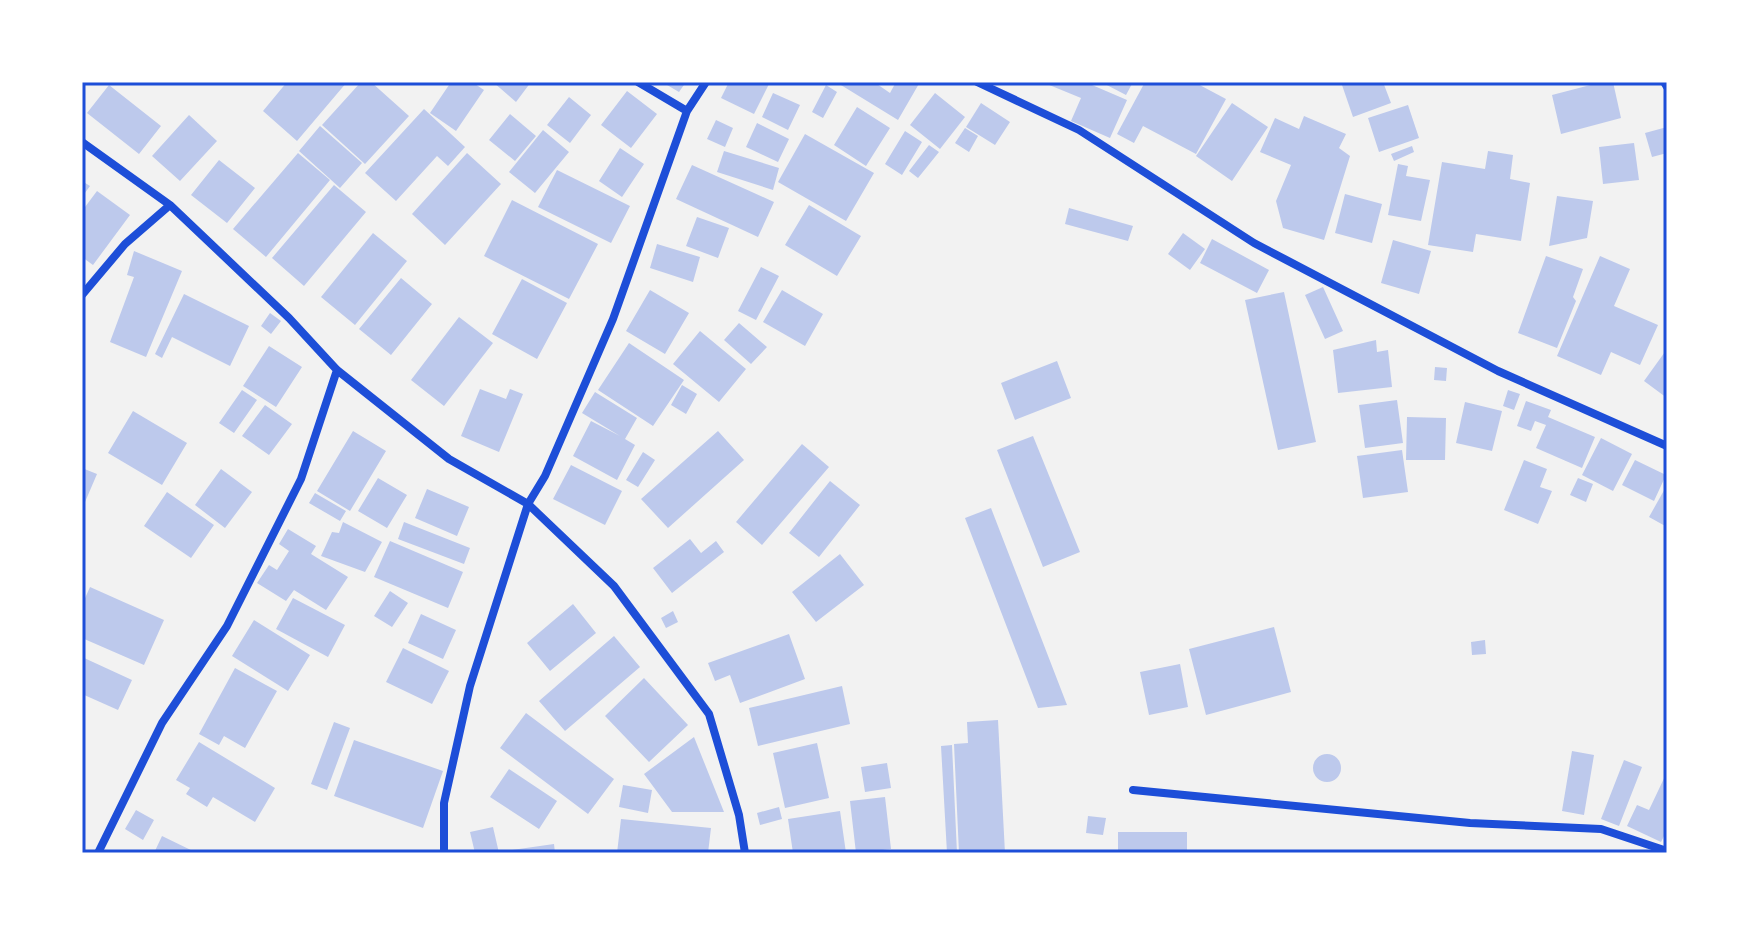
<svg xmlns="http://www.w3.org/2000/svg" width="1749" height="935" font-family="'Noto Sans',sans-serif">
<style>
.building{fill:#bdc9ec}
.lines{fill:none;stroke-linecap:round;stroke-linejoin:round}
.minor{stroke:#1d4ed8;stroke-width:8}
.neatline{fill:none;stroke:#1d4ed8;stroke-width:3}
</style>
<rect width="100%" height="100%" fill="#f2f2f2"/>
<path class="building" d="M287,82H347L297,141L263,111Z
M361,82H371L409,116L365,164L322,125Z
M451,82H472L484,90L456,131L430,113Z
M493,82H531L516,102Z
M662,82H686L679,92Z
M729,82H770L754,114L721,98Z
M836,82H874L890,93L896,82H920L898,120Z
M1042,82H1093L1092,85L1127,100L1110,138L1071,121L1081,98Z
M1101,82H1133L1126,95Z
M1145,82H1194L1226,99L1196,154L1143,126L1134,143L1117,134Z
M1351,82H1383L1391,103L1353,117L1342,85Z
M1602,82H1613L1621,118L1561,134L1552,95Z
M109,85L161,126L139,154L87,113Z
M826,85L837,92L823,118L812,112Z
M627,91L657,114L631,148L601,125Z
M773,93L800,105L788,130L762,117Z
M935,93L965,117L940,149L910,125Z
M569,97L591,115L570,143L547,125Z
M981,103L1010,122L995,145L966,127Z
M1232,103L1268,127L1232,181L1196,156Z
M1408,105L1419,138L1379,152L1368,118Z
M857,107L890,128L866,166L834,145Z
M424,109L465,147L448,166L437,156L396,201L365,173Z
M510,114L536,136L515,161L489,140Z
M189,115L217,141L180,181L152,156Z
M1304,116L1346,134L1339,148L1350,156L1324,240L1283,228L1276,201L1291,165L1260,152L1275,118L1299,129Z
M716,120L733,128L725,147L707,139Z
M757,123L789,139L778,162L746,147Z
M320,126L362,163L340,188L299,151Z
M1667,127V153L1652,157L1645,133Z
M965,128L978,136L969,152L955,143Z
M543,130L569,152L535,193L509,172Z
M905,131L922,142L902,175L885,164Z
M805,134L874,173L846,221L778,182Z
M1634,143L1639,180L1603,184L1599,147Z
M929,145L939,152L918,178L909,171Z
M1412,146L1414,152L1394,161L1391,154Z
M620,148L644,164L622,197L599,181Z
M724,151L779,168L773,190L717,172Z
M1488,151L1513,155L1510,179L1530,183L1521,241L1476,234L1473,252L1428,245L1442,162L1485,169Z
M298,153L330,180L266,257L233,229Z
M467,153L501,184L445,245L412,214Z
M219,160L255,188L227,223L191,195Z
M1398,164L1408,166L1406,176L1430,180L1421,221L1388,215Z
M692,165L774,202L758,237L676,199Z
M557,170L630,206L611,243L538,207Z
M82,181L90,186L82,197Z
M334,185L366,212L304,286L272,258Z
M97,191L130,215L93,265L82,257V211Z
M1345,194L1382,204L1372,243L1335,233Z
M1557,196L1593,201L1587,238L1549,246Z
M512,200L598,244L569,299L484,256Z
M809,205L861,236L837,276L785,245Z
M1069,208L1133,226L1128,241L1065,224Z
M697,217L729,228L718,258L686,246Z
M373,233L407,261L355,325L321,297Z
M1183,233L1205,249L1190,270L1168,254Z
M1212,239L1269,270L1257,293L1200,263Z
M1393,240L1431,251L1419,294L1381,283Z
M657,244L700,257L693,282L650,268Z
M134,251L182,271L146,357L110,342L134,277L127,275Z
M1546,256L1583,269L1573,297L1576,301L1557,348L1518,333Z
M1600,256L1630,269L1614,306L1658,325L1640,365L1611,352L1601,375L1557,356Z
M761,267L779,276L756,320L738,311Z
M401,278L432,304L391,355L359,329Z
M522,279L567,303L537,359L492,334Z
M1323,287L1343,331L1325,339L1305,295Z
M650,290L689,313L665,354L626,331Z
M782,290L823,314L805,346L763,322Z
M1284,292L1316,442L1278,450L1245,300Z
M184,294L249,326L230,366L172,337L162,358L155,354Z
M270,313L281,321L271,334L261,326Z
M459,317L493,343L444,406L411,380Z
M739,323L767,347L751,364L724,340Z
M700,331L746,369L719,402L673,364Z
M1376,340L1377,352L1388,350L1392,387L1338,393L1333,350Z
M629,343L684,380L653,426L598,390Z
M269,346L302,367L276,407L243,386Z
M1667,349V398L1644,381Z
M1057,361L1071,398L1015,420L1001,383Z
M1435,367L1447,368L1446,381L1434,380Z
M682,385L697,394L686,414L671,405Z
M480,389L506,399L510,389L523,394L499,452L461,436Z
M242,390L257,400L234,433L219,423Z
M1508,390L1520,394L1514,410L1503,406Z
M595,392L637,418L625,439L635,445L617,480L573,456L591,421L620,436L582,413Z
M1397,400L1403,443L1365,448L1359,405Z
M1526,401L1551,410L1548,417L1595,437L1582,468L1536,448L1546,425L1535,421L1531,431L1517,426Z
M1465,402L1502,411L1492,451L1456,443Z
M265,405L292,424L269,455L242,436Z
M133,411L187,443L162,485L108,453Z
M1407,417L1446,418L1445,460H1406Z
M353,431L386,451L350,511L317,491Z
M718,431L744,460L668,528L641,499Z
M1033,436L1080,552L1043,567L997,450Z
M1601,438L1632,454L1613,491L1582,475Z
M802,444L829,467L762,545L736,522Z
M1402,450L1408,492L1363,498L1357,456Z
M643,452L655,460L638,487L626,480Z
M1524,460L1547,469L1540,487L1552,491L1538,524L1504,510Z
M1635,460L1666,475L1654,501L1622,485Z
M571,465L622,491L605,525L553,499Z
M82,468L97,474L82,509Z
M221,469L252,492L225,528L195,505Z
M378,478L407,495L387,528L358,511Z
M1578,478L1593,484L1586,502L1570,495Z
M830,481L860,505L819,557L789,533Z
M1667,485V527L1649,517Z
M427,489L469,507L457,536L415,518Z
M167,492L214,525L191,558L144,526Z
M315,493L346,511L340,521L309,503Z
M991,508L1067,705L1038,708L965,518Z
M343,522L382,542L365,572L321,556L332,532L339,533Z
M404,522L470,548L464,564L398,539Z
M288,529L316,546L311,554L348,577L326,610L294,590L286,601L257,583L269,565L277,570L289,551L279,544Z
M690,539L701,553L716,541L724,552L672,593L653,568Z
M390,541L463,572L448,608L374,577Z
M840,554L864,585L816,622L792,592Z
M90,587L164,620L144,665L82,638V605Z
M390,591L408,603L392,627L374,616Z
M293,598L345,625L328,657L276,629Z
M573,604L596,633L550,671L527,643Z
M673,611L678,622L666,628L661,618Z
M421,614L456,630L443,659L408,643Z
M254,620L310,655L288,691L232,656Z
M1274,627L1291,692L1206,715L1189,649Z
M789,634L805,679L740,703L730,675L715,681L708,663Z
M614,636L640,667L565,731L539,701Z
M1485,640L1486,654L1472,655L1471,642Z
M403,648L449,671L432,704L386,682Z
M82,657L132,680L118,710L82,694Z
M1180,664L1188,707L1149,715L1140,672Z
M235,668L277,691L245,748L224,736L219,745L199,734Z
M644,678L688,725L649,762L605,716Z
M842,686L850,724L758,746L749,708Z
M526,713L614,779L588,814L500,748Z
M998,720L1005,853H959L954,744L968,743L967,722Z
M334,722L350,728L327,790L311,784Z
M694,737L724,812H672L644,774Z
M354,740L443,771L423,828L334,796Z
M199,742L275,788L255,822L213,797L207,807L186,794L190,788L176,780Z
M817,743L829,798L785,808L773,753Z
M952,745L957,853H947L941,746Z
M1572,751L1594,755L1584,815L1562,811Z
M1313 768a14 14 0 1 1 28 0a14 14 0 1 1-28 0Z
M1624,760L1642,767L1619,826L1601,819Z
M887,763L891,788L865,792L861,767Z
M509,769L557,801L539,829L490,797Z
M1667,772V830L1661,842L1627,826L1637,805L1649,810Z
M623,785L652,790L648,813L619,807Z
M885,797L891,849L856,853L850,801Z
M779,807L782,819L760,825L757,813Z
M136,810L154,820L143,840L125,829Z
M840,811L846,853H793L788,819Z
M1088,816L1106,818L1103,835L1086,833Z
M621,819L711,828L708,853H617Z
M493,827L499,853H475L470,832Z
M1118,832H1187V853H1118Z
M162,836L197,853H154Z
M554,844L555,853H513L512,850Z"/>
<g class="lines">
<path class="minor" d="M638,82L687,111
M977,82L1079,130L1254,243L1498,371L1667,446
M1664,82L1667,87
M82,142L170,205L289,318L337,370L449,459L528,504L614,586L709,714L739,815L745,853
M82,295L125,244L170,205
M1133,790L1470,823L1601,829L1667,851
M98,853L162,723L227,626L301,479L337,370
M444,853V803L470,686L528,504L545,476L613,319L687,111L706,82"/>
</g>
<rect width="1749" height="935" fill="none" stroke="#ffffff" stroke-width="168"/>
<rect x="84" y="84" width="1581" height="767" class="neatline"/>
</svg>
